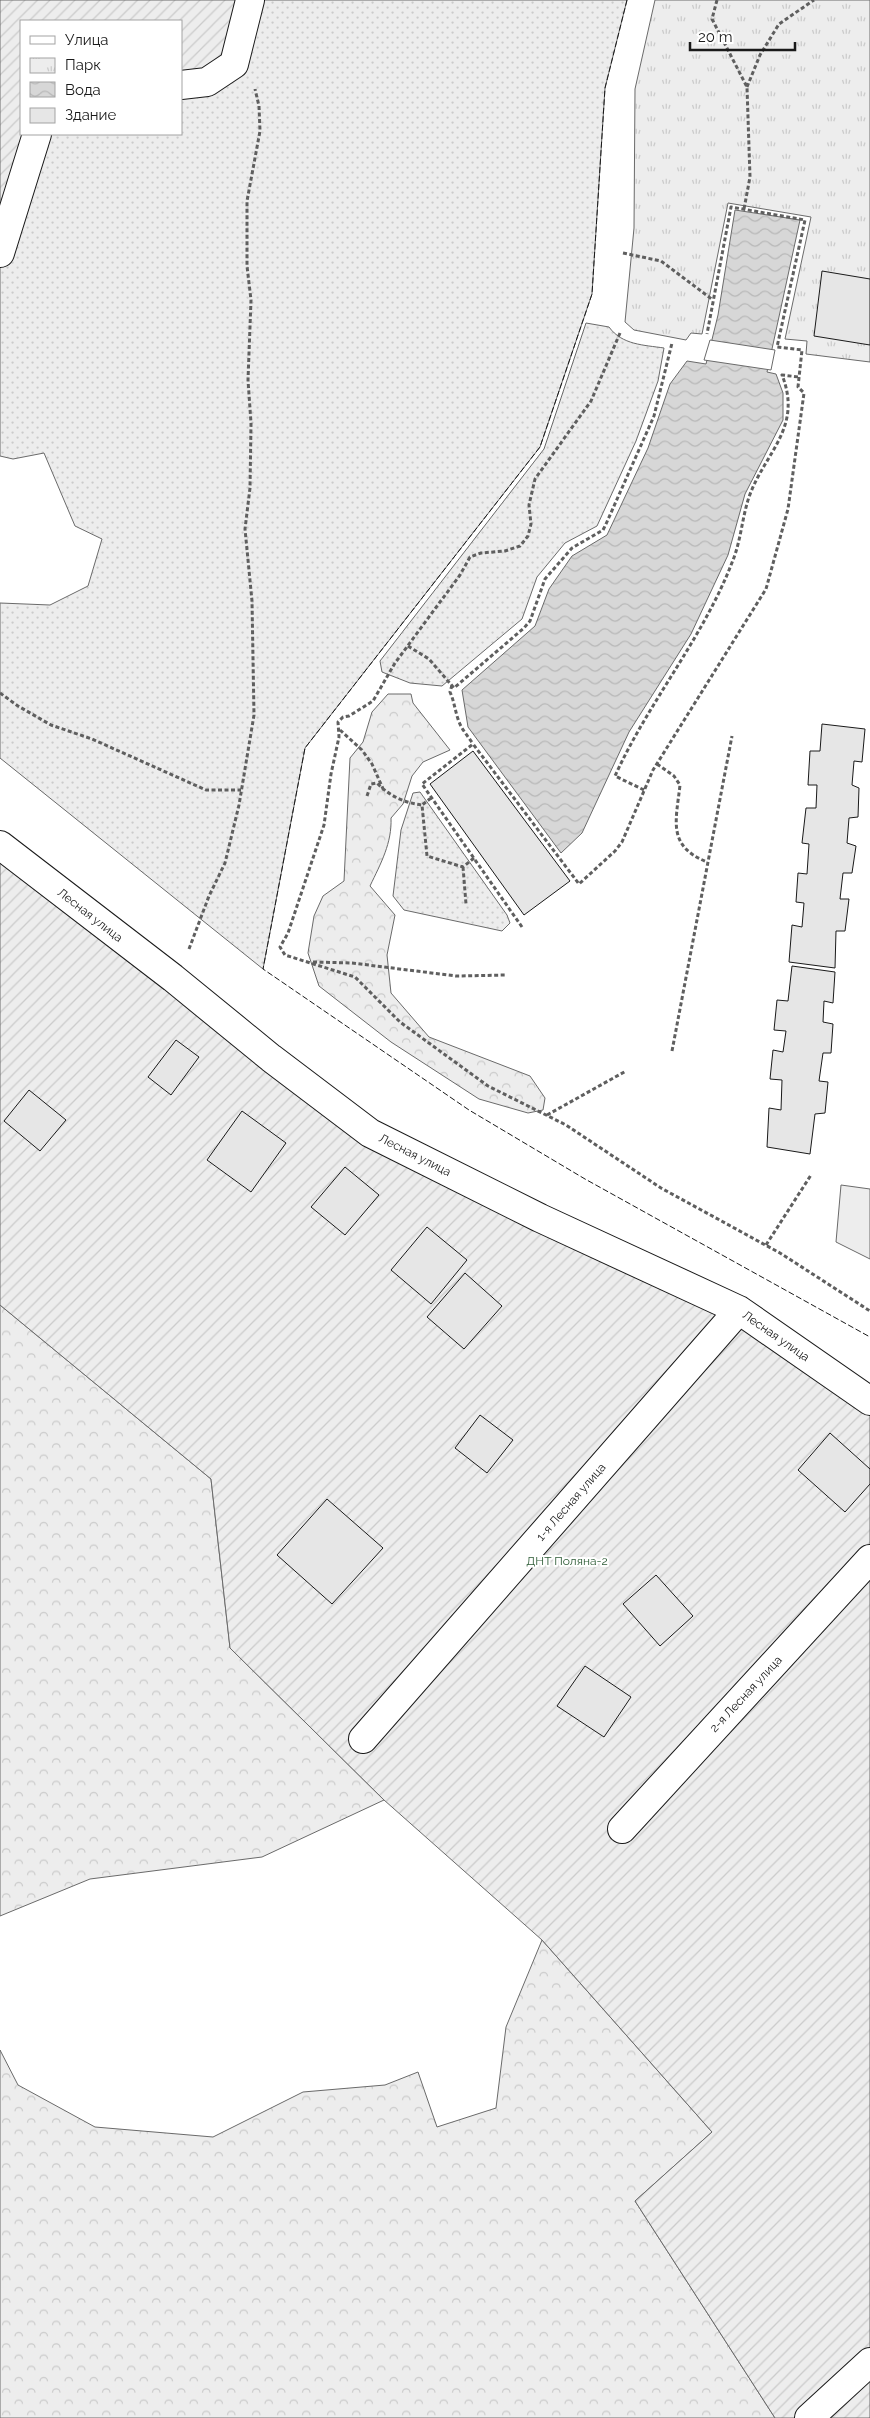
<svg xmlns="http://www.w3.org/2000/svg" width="870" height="2418" font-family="Raleway,sans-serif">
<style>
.grass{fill:url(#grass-dots);stroke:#6a6a6a}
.forest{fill:url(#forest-crowns);stroke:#6a6a6a}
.park{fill:url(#park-tufts);stroke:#6a6a6a}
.garden{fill:url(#garden-furrows);stroke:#6a6a6a}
.pitch{fill:#ededed;stroke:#6a6a6a}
.water{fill:url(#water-waves);stroke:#6a6a6a}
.pier{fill:#fff;stroke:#6a6a6a}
.building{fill:#e6e6e6;stroke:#1a1a1a}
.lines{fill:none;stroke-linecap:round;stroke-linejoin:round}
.minor-casing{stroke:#1a1a1a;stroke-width:30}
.path{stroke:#5f5f5f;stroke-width:3;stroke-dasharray:4 2.5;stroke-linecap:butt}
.minor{stroke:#fff;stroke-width:28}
.fence{stroke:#1a1a1a;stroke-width:1;stroke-dasharray:6 2.5;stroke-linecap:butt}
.labels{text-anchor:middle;stroke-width:4;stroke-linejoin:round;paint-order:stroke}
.street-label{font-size:12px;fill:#1a1a1a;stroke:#fff}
.park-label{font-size:12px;fill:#2b5a34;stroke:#fff}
</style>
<defs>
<pattern id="grass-dots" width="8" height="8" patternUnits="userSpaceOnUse" patternTransform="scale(1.25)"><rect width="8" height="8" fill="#ededed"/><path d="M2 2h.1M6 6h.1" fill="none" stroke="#cbcbcb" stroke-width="1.8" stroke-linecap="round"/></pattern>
<pattern id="forest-crowns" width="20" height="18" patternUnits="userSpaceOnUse" patternTransform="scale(1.25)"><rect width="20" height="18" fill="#ededed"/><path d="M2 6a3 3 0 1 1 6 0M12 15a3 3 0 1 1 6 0" fill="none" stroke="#cbcbcb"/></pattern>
<pattern id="park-tufts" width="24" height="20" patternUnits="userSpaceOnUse" patternTransform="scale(1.25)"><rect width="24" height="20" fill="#ededed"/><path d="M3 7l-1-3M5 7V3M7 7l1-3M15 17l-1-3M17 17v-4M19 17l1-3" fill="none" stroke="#cbcbcb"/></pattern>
<pattern id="garden-furrows" width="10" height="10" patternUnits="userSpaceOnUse" patternTransform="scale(1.25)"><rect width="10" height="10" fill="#ededed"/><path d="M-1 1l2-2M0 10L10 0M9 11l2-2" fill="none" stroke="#cbcbcb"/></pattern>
<pattern id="water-waves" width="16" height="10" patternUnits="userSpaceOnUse" patternTransform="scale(1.25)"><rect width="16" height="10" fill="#d7d7d7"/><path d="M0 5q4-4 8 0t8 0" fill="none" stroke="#b8b8b8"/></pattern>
</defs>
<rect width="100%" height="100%" fill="#fff"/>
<path class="grass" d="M252,0H627L605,88L592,294L540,447L305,748L263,969L0,758V603L50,605L88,586L102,539L75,526L44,453L13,459L0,456V253L37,134H181V85Z
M586,323L609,327C622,345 644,345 664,348L658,381L636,441L597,526L565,543L537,577L522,619L442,686L410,683L382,672L380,661L544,449Z
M420,792L507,915L510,923L502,931L404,910L393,896L401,830L413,793Z"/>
<path class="forest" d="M388,694H411L413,703L450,750L423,762L412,776L403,804L391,818C392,843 381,863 370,886L395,915L387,955L391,993L429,1037L530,1076L545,1098L543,1110L528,1113L479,1099L391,1042L319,986L308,953L314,916L323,896L344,881L350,758L363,742L372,712Z
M0,1305L211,1479L230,1648L384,1800L262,1857L90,1879L0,1916Z
M542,1940L712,2132L635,2201L775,2418H0V2050L18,2085L95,2127L213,2137L303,2092L385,2085L418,2072L437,2127L496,2108L506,2027Z"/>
<path class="park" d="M655,0H870V362L806,354L807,341L785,339L811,217L728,203L702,334L691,333L686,340L634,330L625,322L634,228L635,89Z"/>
<path class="garden" d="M0,0H252L234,64L181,85V21H21V134H37L0,253Z
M0,845L370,1133L748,1316L870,1401V2418H775L635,2201L712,2132L542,1940L384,1800L230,1648L211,1479L0,1305Z"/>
<path class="pitch" d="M841,1185L870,1189V1259L836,1242Z"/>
<path class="water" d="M735,210L800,220L767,372L776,374L783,393V420L745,494L728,555L691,634L629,732L582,833L561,853L468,727L462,690L535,626L549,589L572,556L607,535L648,448L670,384L687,361L706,364L718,315Z"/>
<path class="pier" d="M710,340L775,350L771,370L704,360Z"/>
<path class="building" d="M822,271L870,279V345L814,336Z
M822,724L865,729L862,762L854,761L852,785L859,788L858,817L849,818L847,843L856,846L852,873H843L840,899H849L845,931H836L835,968L789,962L792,925L802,927L804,903L796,902L798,873L807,874L809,844L802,843L806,808H816L817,785H808L810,751H820Z
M473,751L570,881L524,915L430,784Z
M792,966L835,972L833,1003L824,1001L823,1022L833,1024L831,1053H823L819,1081L828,1082L825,1113L815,1114L810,1154L767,1147L769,1108L781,1110L782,1080L770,1079L773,1050L783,1052L786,1031L774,1030L777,1000L788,1001Z
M176,1040L199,1057L171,1095L148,1077Z
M29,1090L66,1120L40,1151L4,1121Z
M242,1111L286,1143L251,1192L207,1160Z
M345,1167L379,1195L345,1235L311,1207Z
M427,1227L467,1260L431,1304L391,1270Z
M465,1273L502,1306L464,1349L427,1317Z
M480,1415L513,1440L487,1473L455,1448Z
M830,1433L870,1469V1484L845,1512L798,1470Z
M327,1499L383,1548L332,1604L277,1555Z
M656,1575L693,1616L660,1646L623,1604Z
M585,1666L631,1697L604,1737L557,1706Z"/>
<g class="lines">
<defs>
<path id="minor" d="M181,85L207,82L234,64L250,0
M0,253L37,134
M0,845L173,978L271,1058L370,1133L540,1218L739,1310L870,1401
M363,1739L739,1310
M622,1829L870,1559
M809,2418L870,2362"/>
</defs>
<use href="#minor" class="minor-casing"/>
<path class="path" d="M717,0L712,19L747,87L750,177L744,209
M747,87L760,55L779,24L814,0
M623,253L661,261L713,300
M620,333L591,401L535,479L529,505L531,524L528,536L520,546L505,551L481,553L470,557L460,575L395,663L373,701L349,716L343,717L338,722L339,737L331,774L324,825L288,933L280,947L285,955L355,977L400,1022L488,1086L566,1125L661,1188L780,1253L870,1311
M408,646L429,659L454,688L524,628L530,621L545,579L572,548L603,530L606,524L654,416L672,343
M452,685L450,692C454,701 455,710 458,719C461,729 468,736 473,744
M0,693L18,706L51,725L92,739L206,790H241
M340,730L362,750L372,764L384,791
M657,764L674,776L680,785C676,821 667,846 707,862
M644,790L615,776C649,701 704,637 733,560C741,540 742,518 749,497C765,452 803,428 782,375L799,377
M367,796L371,784L377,783C389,796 405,803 422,805
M431,798L422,805L427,856L463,867L474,858
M463,867L466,904
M522,927L422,784L473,744L579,884L615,851L622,842L653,770L766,589L788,509L804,393L798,387L802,350L777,347L805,220L731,207L707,334
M189,949L209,896L225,863L239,805L254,715L252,601L245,529L250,488L251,423L248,380L251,300L247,266V201L260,131L259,106L255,89
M313,962L352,963L456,976L507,975
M672,1051L732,736
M547,1115L626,1071
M766,1245L811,1175"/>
<use href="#minor" class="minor"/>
<path class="fence" d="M627,0L605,88L592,294L540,447L305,748L263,969L469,1110L585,1179L870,1337"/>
</g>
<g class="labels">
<g class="street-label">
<text transform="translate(90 915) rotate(38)" y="4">Лесная улица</text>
<text transform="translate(415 1155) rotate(27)" y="4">Лесная улица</text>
<text transform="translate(776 1336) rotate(35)" y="4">Лесная улица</text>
<text transform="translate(571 1502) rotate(-49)" y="4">1-я Лесная улица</text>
<text transform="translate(746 1694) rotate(-47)" y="4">2-я Лесная улица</text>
</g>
<g class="park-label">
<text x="567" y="1565">ДНТ Поляна-2</text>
</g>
</g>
<rect x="20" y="20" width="162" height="115" fill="#ffffff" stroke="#a3a3a3"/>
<rect x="30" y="36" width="25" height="8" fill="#ffffff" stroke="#a3a3a3"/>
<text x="65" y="45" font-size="15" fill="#1a1a1a">Улица</text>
<rect x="30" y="58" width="25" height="15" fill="url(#park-tufts)" stroke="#a3a3a3"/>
<text x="65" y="70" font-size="15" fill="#1a1a1a">Парк</text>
<rect x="30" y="82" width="25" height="15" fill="url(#water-waves)" stroke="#a3a3a3"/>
<text x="65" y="95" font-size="15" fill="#1a1a1a">Вода</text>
<rect x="30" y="108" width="25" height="15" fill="#e6e6e6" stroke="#a3a3a3"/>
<text x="65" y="120" font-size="15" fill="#1a1a1a">Здание</text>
<path d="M690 42v8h105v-8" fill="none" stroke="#1a1a1a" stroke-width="2.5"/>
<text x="698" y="42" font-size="15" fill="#1a1a1a" stroke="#ffffff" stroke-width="4" paint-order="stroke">20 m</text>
</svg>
